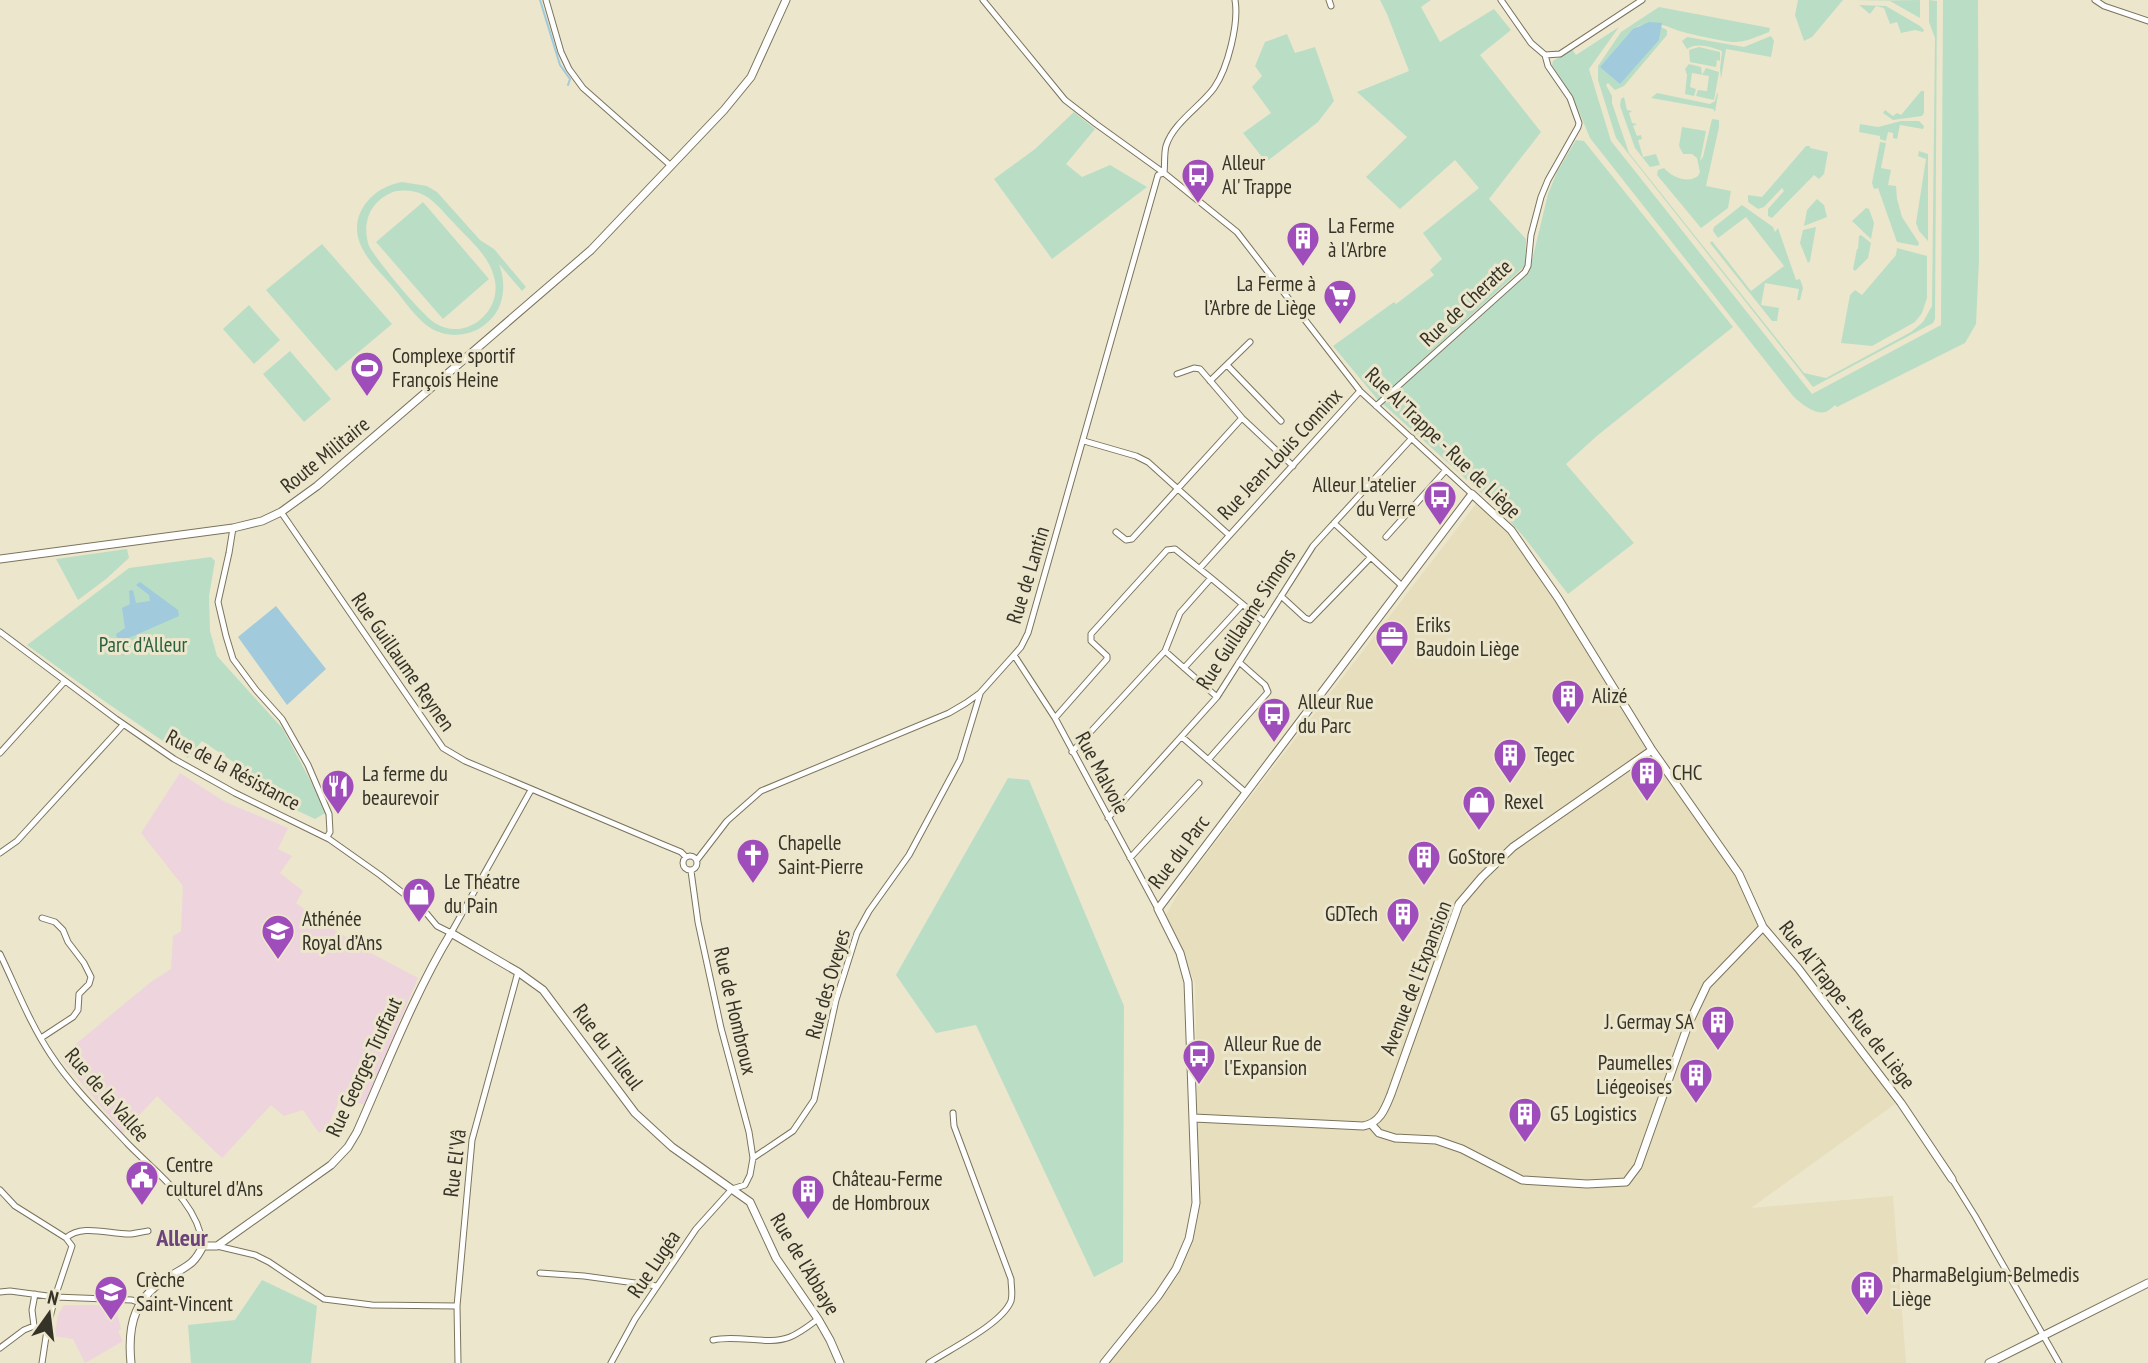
<svg xmlns="http://www.w3.org/2000/svg" width="2148" height="1363" font-family="'PT Sans Narrow',sans-serif">
<style>
.built{fill:#e6debc}
.education{fill:#edd4dd}
.green{fill:#badec5;fill-rule:evenodd}
.water{fill:#a1cadd}
.lines{fill:none;stroke-linecap:round;stroke-linejoin:round}
.stream{stroke:#a1cadd;stroke-width:2}
.minor-casing{stroke:#7a745d;stroke-width:7}
.tertiary-casing{stroke:#7a745d;stroke-width:9}
.minor{stroke:#fff;stroke-width:5}
.tertiary{stroke:#fff;stroke-width:7}
.labels{text-anchor:middle;stroke-width:6;stroke-linejoin:round;paint-order:stroke}
.poi-label{font-size:21px;fill:#353228;stroke:#ece6cc;text-anchor:start}
.street-label{font-size:21px;fill:#353228;stroke:#ece6cc}
.park-label{font-size:21px;fill:#296140;stroke:#ece6cc}
.quarter-label{font-size:24px;font-weight:bold;fill:#6b427a;stroke:#ece6cc}
</style>
<rect width="100%" height="100%" fill="#ece6cc"/>
<path class="built" d="M1476,504L1511,534L1766,923L1895,1104L1751,1208L1893,1196L1906,1363H1109L1178,1276L1196,1225L1199,1184L1195,983L1166,915L1182,886Z"/>
<path class="education" d="M180,773L225,802L288,828L278,849L292,856L280,873L303,891L296,903L309,913L369,952L418,978L364,1105L341,1096L329,1125L319,1133L303,1110L284,1116L271,1105L222,1158L157,1096L123,1133L60,1057L151,982L171,969L173,936L181,931L183,886L141,833Z
M64,1305H115L121,1329L118,1331L123,1341L85,1363L73,1339L54,1336L58,1315Z"/>
<path class="green" d="M1380,0H1431L1421,7L1440,42L1494,9L1511,30L1480,55L1541,132L1489,199L1526,239L1525,266L1378,400L1333,346L1394,302L1396,304L1434,275L1430,270L1442,259L1423,233L1479,188L1455,160L1400,209L1366,177L1407,137L1357,92L1409,71L1387,14Z
M1798,0H1843L1812,37L1804,41L1795,15Z
M1920,0V18L1890,1H1852Z
M1929,0L1937,1L1935,319L1933,323L1813,387L1616,138L1598,80V66L1621,32L1659,7L1770,28L1769,32C1758,36 1745,43 1732,42C1717,40 1699,36 1683,32C1666,27 1655,18 1636,27L1659,40L1661,27L1667,30V35L1624,86L1615,90L1608,83L1606,85L1612,96V103L1629,153L1804,373L1826,378L1911,332L1923,322L1932,306L1935,38L1929,22Z
M1943,0H1978L1979,260L1976,324L1965,343L1837,407L1835,405C1833,407 1827,412 1825,412C1815,415 1799,402 1793,396L1590,138L1574,99L1552,65L1553,61L1572,49L1576,55L1619,27L1589,69L1611,141L1812,394L1941,325Z
M1859,5L1886,6L1920,26L1924,30L1923,32L1915,30L1901,33L1897,22L1890,24L1884,8L1876,6L1870,14Z
M1287,34L1295,53L1315,47L1334,101L1318,122L1266,162L1243,133L1271,113L1252,87L1262,76L1255,66L1265,42Z
M1771,36L1774,41L1771,57L1726,49L1721,79L1720,69L1722,51C1711,47 1697,42 1687,49L1682,41L1687,37L1744,47Z
M1699,47L1720,52V61L1717,60L1716,67L1690,62L1689,50Z
M1689,64L1701,67L1702,75L1706,68L1719,72L1714,100L1696,96L1698,90L1707,91L1709,76L1692,73L1690,87L1696,89L1694,96L1685,94L1687,75L1685,69Z
M1921,91H1924V113L1922,116L1893,120L1883,113L1885,110L1893,116L1897,113L1901,115Z
M1657,93L1710,104L1715,101L1717,93L1718,94L1715,112L1713,109L1651,98Z
M1624,97L1627,110L1632,111L1629,113L1632,123L1637,124L1633,126L1637,136L1641,135L1642,139L1638,140L1643,157L1656,154L1660,165L1650,167L1635,148L1620,106L1621,99Z
M1074,112L1095,129L1066,164L1082,177L1110,165L1147,187L1052,259L994,179L1035,149Z
M1712,119L1719,120V127L1706,186L1731,191L1728,208L1701,228L1657,175L1658,170L1664,168C1672,177 1687,184 1698,176L1700,172L1697,158L1692,154H1683L1679,146L1682,127L1706,131L1700,161L1703,157Z
M1901,121H1919L1924,126L1923,129L1900,125L1897,139L1893,138V133L1888,132L1886,141L1880,139V136L1859,132L1860,124L1878,127Z
M1576,140L1584,141L1733,327L1598,435L1566,464L1634,543L1568,594L1524,537L1498,508L1383,404L1529,273L1548,194L1557,172Z
M1880,142L1886,143L1881,168L1891,170L1888,185L1896,186L1897,199L1902,217L1919,243L1918,246L1897,242L1878,188L1874,189L1872,183Z
M1806,146H1810V148L1828,152L1824,174L1819,179L1814,175L1772,218L1768,216V209L1784,191L1782,188L1764,207L1758,209L1748,202V195L1762,197Z
M1919,151L1928,154V241L1919,231L1916,223L1926,159L1918,156Z
M402,182L427,186L437,192L480,240L494,249L526,287L522,291L499,264C506,282 505,305 491,319C477,335 452,340 432,329C417,320 404,300 392,286C382,274 369,262 362,248C346,217 371,187 402,182ZM396,191C425,187 435,203 453,222C468,239 489,255 494,277C504,310 466,343 435,323C421,314 378,262 369,246C361,222 371,199 396,191Z
M1817,199L1824,205L1827,217L1804,226L1807,210Z
M423,202L489,279L443,319L376,242Z
M1742,205L1773,227L1775,232L1778,228L1796,280L1800,279L1803,288L1800,300H1797L1799,289L1765,283L1761,305L1779,308L1777,321H1772L1710,243L1712,241L1751,291L1784,266L1746,217L1718,238L1713,231L1714,227Z
M1866,208L1869,209L1874,223L1871,239L1852,221Z
M1816,227L1810,261L1808,263L1800,243L1803,230Z
M1861,235L1871,243L1868,258L1855,271L1853,269L1857,249H1858L1859,236Z
M322,244L392,324L336,371L266,290Z
M1897,248L1927,256V298L1922,313L1915,322L1872,346L1841,343L1850,295L1855,290L1862,295L1896,255Z
M249,305L280,340L254,364L223,329Z
M290,351L331,399L304,422L263,374Z
M127,549L129,558L106,579L78,600L56,559Z
M211,557L215,561L209,596L210,631L217,656L283,729L327,812L315,819L245,786L250,773L202,741L188,758L107,703L27,645L129,568Z
M1008,778L1029,780L1124,1006L1123,1262L1094,1277L976,1025L936,1033L896,975Z
M262,1280L317,1306L311,1363H191L188,1325L235,1320Z"/>
<path class="water" d="M1649,22L1662,23L1659,40L1620,84L1600,67L1633,29Z
M140,582L178,610L179,616L122,641L125,654L123,656L116,634L125,628L122,608L130,604L129,591L133,590L136,603L150,601L149,595L136,585Z
M276,606L326,669L287,705L238,637Z"/>
<g class="lines">
<path class="stream" d="M540,0L560,65L570,79L568,85"/>
<defs>
<path id="minor" d="M546,0L561,52L569,69L583,88L670,165
M983,0L1065,100L1096,124L1164,173L1237,232L1360,391L1472,494
M1329,0L1331,6
M2095,0L2104,6L2148,21
M1545,55L1560,54L1642,0
M1164,173C1165,164 1164,153 1166,146C1173,123 1201,106 1214,88C1228,68 1239,23 1235,0
M1227,365L1281,421
M1177,374L1194,368L1200,369L1242,418L1293,466
M1210,381L1250,342
M1376,406L1525,272L1528,266L1531,235L1541,197L1548,180L1578,127L1579,123L1570,98L1548,66L1545,55L1531,43L1501,0
M1084,441L1136,456L1148,462L1229,535
M281,512L443,748L465,761L664,845L681,852L686,857
M1334,523L1402,586
M233,528L229,553L218,602L226,636L233,659L256,690L282,719L308,765L329,814L330,832L327,837
M1116,532L1126,540L1132,539L1242,418
M1386,537L1446,470
M1200,568L1360,391
M1211,578L1264,622
M1281,596L1305,618L1310,620L1370,558
M0,632L116,719L174,759L235,793L329,839L380,875L422,908L437,926L451,933L531,790
M1165,651L1217,697
M1014,655L1055,718L1158,909
M1184,668L1242,605
M1055,718L1107,659V656L1091,641V634L1167,550L1175,549L1211,578L1180,613L1165,651L1072,752
M1182,737L1245,792
M0,753L65,681
M1208,760L1268,692L1265,685L1239,662
M1108,818L1217,697L1313,546L1412,438
M0,853L17,841L123,725
M683 863a7 7 0 1 1 14 0a7 7 0 1 1-14 0Z
M1130,858L1199,783
M697,860L727,821L761,791L949,713L966,703L980,693L1014,655L1021,647L1028,633L1158,175L1164,173
M0,954C16,987 30,1024 51,1055C72,1087 102,1116 128,1144C157,1174 198,1202 203,1246
M41,1038L73,1017L78,1010L79,994L89,984L91,977L84,963L68,942L63,930L55,922L42,918
M753,1158L793,1131L814,1100L836,1000L857,933L869,911L909,855L960,760L980,694
M1952,1179L1975,1216L2059,1363
M0,1190L15,1206L66,1238L72,1246L55,1297L47,1330L42,1363
M66,1238C82,1223 111,1235 131,1234C137,1233 142,1232 148,1231
M217,1246L255,1255L269,1262L324,1299L372,1305L457,1306
M540,1273L584,1276L657,1286
M0,1292L10,1291L55,1297L132,1300L140,1303
M34,1326L32,1310L35,1294
M713,1340C738,1334 768,1346 790,1337C800,1333 810,1325 818,1319
M0,1348L24,1330L34,1326
M458,1363L457,1306L472,1140L518,972
M611,1363L635,1319L696,1229L732,1189L745,1185L750,1175L753,1158L749,1132L721,1028L698,922L691,871
M929,1363C950,1349 1002,1324 1011,1301C1013,1294 1011,1286 1011,1279L954,1126L953,1113"/>
<path id="tertiary" d="M0,559L233,528L262,521L281,512L317,486L591,250L724,110L751,77L786,0
M1194,1118L1363,1126C1380,1123 1385,1109 1391,1094L1459,904L1482,877L1513,847L1652,750
M1372,1125L1379,1133L1395,1138L1436,1140L1462,1149L1522,1180L1587,1184L1626,1182L1638,1166L1688,1025L1707,985L1763,927
M131,1363C127,1323 135,1296 172,1275C189,1265 194,1264 203,1246H217L331,1165L348,1147L357,1132C387,1065 413,996 451,933L518,972L543,990L635,1113L672,1147L750,1202L776,1258L818,1319L830,1340L840,1363
M1104,1363L1158,1296L1176,1269L1189,1239L1196,1203L1188,982L1180,953L1158,909L1472,494L1511,530L1558,598L1652,750L1739,874L1763,927L1798,968L1901,1103L1952,1179
M1989,1363L2148,1283"/>
</defs>
<use href="#minor" class="minor-casing"/>
<use href="#tertiary" class="tertiary-casing"/>
<use href="#minor" class="minor"/>
<use href="#tertiary" class="tertiary"/>
</g>
<defs>
<symbol id="bus-pin" viewBox="-11 -11 22 30"><path d="M0 17L-7.5 6A9.5 9.5 0 1 1 7.5 6Z" fill="#a04dbc" stroke="#ece6cc"/><path d="M-5-6H5V4H4V6H2V4H-2V6H-4V4H-5ZM-3.5-4V0h7V-4ZM-3.5 1.2v1.5H-2V1.2ZM2 1.2v1.5H3.5V1.2Z" fill="#fff"/></symbol>
<symbol id="building-pin" viewBox="-11 -11 22 30"><path d="M0 17L-7.5 6A9.5 9.5 0 1 1 7.5 6Z" fill="#a04dbc" stroke="#ece6cc"/><path d="M-4-6H4V6H1V3H-1V6H-4ZM-2.5-4.3h1.7v1.8h-1.7ZM.8-4.3h1.7v1.8H.8ZM-2.5-1h1.7V.8h-1.7ZM.8-1h1.7V.8H.8Z" fill="#fff"/></symbol>
<symbol id="supermarket-pin" viewBox="-11 -11 22 30"><path d="M0 17L-7.5 6A9.5 9.5 0 1 1 7.5 6Z" fill="#a04dbc" stroke="#ece6cc"/><path d="M-6-5.5h2.5l.6 2H6L4.5 2H-2.5L-4.4-4H-6ZM-1.5 3.2a1.3 1.3 0 1 0 .1 0ZM3 3.2a1.3 1.3 0 1 0 .1 0Z" fill="#fff"/></symbol>
<symbol id="stadium-pin" viewBox="-11 -11 22 30"><path d="M0 17L-7.5 6A9.5 9.5 0 1 1 7.5 6Z" fill="#a04dbc" stroke="#ece6cc"/><path d="M0-5a6.5 5 0 1 0 0 10a6.5 5 0 1 0 0-10ZM-3.5-1.8h7v3.6h-7Z" fill="#fff"/></symbol>
<symbol id="office-pin" viewBox="-11 -11 22 30"><path d="M0 17L-7.5 6A9.5 9.5 0 1 1 7.5 6Z" fill="#a04dbc" stroke="#ece6cc"/><path d="M-6-3h4V-5.5h4V-3h4V5H-6ZM-1-4.5V-3h2v-1.5ZM-6 0V1H6V0Z" fill="#fff"/></symbol>
<symbol id="restaurant-pin" viewBox="-11 -11 22 30"><path d="M0 17L-7.5 6A9.5 9.5 0 1 1 7.5 6Z" fill="#a04dbc" stroke="#ece6cc"/><path d="M-5-6h1v4h1v-4h1v4h1v-4h1v5L-1.5 .5V6h-2V.5L-5-1ZM5-6V6H3V1.5H1.5Q1.5-4 5-6Z" fill="#fff"/></symbol>
<symbol id="shop-pin" viewBox="-11 -11 22 30"><path d="M0 17L-7.5 6A9.5 9.5 0 1 1 7.5 6Z" fill="#a04dbc" stroke="#ece6cc"/><path d="M-5-2.5h2.3a2.7 3.5 0 0 1 5.4 0H5L5.5 6h-11ZM-1.5-2.5h3a1.5 2.3 0 0 0-3 0Z" fill="#fff"/></symbol>
<symbol id="church-pin" viewBox="-11 -11 22 30"><path d="M0 17L-7.5 6A9.5 9.5 0 1 1 7.5 6Z" fill="#a04dbc" stroke="#ece6cc"/><path d="M-1.2-6h2.4v3.5h3.3v2.4h-3.3V6h-2.4V-.1h-3.3v-2.4h3.3Z" fill="#fff"/></symbol>
<symbol id="school-pin" viewBox="-11 -11 22 30"><path d="M0 17L-7.5 6A9.5 9.5 0 1 1 7.5 6Z" fill="#a04dbc" stroke="#ece6cc"/><path d="M0-5L7-2L0 1L-7-2ZM-4 1L0 2.5L4 1V4Q0 6-4 4Z" fill="#fff"/></symbol>
<symbol id="civic-pin" viewBox="-11 -11 22 30"><path d="M0 17L-7.5 6A9.5 9.5 0 1 1 7.5 6Z" fill="#a04dbc" stroke="#ece6cc"/><path d="M-.6-6.5H3V-4.5H.6V-3L4-1V1h2V6H-6V1h2V-1L-.6-3ZM-1.2 2.5V6h2.4V2.5Z" fill="#fff"/></symbol>
</defs>
<g fill-rule="evenodd">
<use href="#bus-pin" x="1179" y="156" width="38" height="52"/>
<use href="#building-pin" x="1284" y="219" width="38" height="52"/>
<use href="#supermarket-pin" x="1321" y="277" width="38" height="52"/>
<use href="#stadium-pin" x="348" y="349" width="38" height="52"/>
<use href="#bus-pin" x="1421" y="478" width="38" height="52"/>
<use href="#office-pin" x="1373" y="618" width="38" height="52"/>
<use href="#building-pin" x="1549" y="677" width="38" height="52"/>
<use href="#bus-pin" x="1255" y="695" width="38" height="52"/>
<use href="#building-pin" x="1491" y="736" width="38" height="52"/>
<use href="#building-pin" x="1628" y="754" width="38" height="52"/>
<use href="#restaurant-pin" x="319" y="767" width="38" height="52"/>
<use href="#shop-pin" x="1460" y="783" width="38" height="52"/>
<use href="#church-pin" x="734" y="836" width="38" height="52"/>
<use href="#building-pin" x="1405" y="838" width="38" height="52"/>
<use href="#shop-pin" x="400" y="875" width="38" height="52"/>
<use href="#building-pin" x="1384" y="895" width="38" height="52"/>
<use href="#school-pin" x="259" y="912" width="38" height="52"/>
<use href="#building-pin" x="1699" y="1003" width="38" height="52"/>
<use href="#bus-pin" x="1180" y="1037" width="38" height="52"/>
<use href="#building-pin" x="1677" y="1056" width="38" height="52"/>
<use href="#building-pin" x="1506" y="1095" width="38" height="52"/>
<use href="#civic-pin" x="123" y="1158" width="38" height="52"/>
<use href="#building-pin" x="789" y="1172" width="38" height="52"/>
<use href="#building-pin" x="1848" y="1268" width="38" height="52"/>
<use href="#school-pin" x="92" y="1273" width="38" height="52"/>
</g>
<g class="labels">
<g class="poi-label">
<text x="1222" y="170">Alleur<tspan x="1222" dy="24">Al' Trappe</tspan></text>
<text x="1328" y="233">La Ferme<tspan x="1328" dy="24">à l'Arbre</tspan></text>
<text x="1316" y="291" text-anchor="end">La Ferme à<tspan x="1316" dy="24">l’Arbre de Liège</tspan></text>
<text x="392" y="363">Complexe sportif<tspan x="392" dy="24">François Heine</tspan></text>
<text x="1416" y="492" text-anchor="end">Alleur L'atelier<tspan x="1416" dy="24">du Verre</tspan></text>
<text x="1416" y="632">Eriks<tspan x="1416" dy="24">Baudoin Liège</tspan></text>
<text x="1592" y="703">Alizé</text>
<text x="1298" y="709">Alleur Rue<tspan x="1298" dy="24">du Parc</tspan></text>
<text x="1534" y="762">Tegec</text>
<text x="1672" y="780">CHC</text>
<text x="362" y="781">La ferme du<tspan x="362" dy="24">beaurevoir</tspan></text>
<text x="1504" y="809">Rexel</text>
<text x="778" y="850">Chapelle<tspan x="778" dy="24">Saint-Pierre</tspan></text>
<text x="1448" y="864">GoStore</text>
<text x="444" y="889">Le Théatre<tspan x="444" dy="24">du Pain</tspan></text>
<text x="1378" y="921" text-anchor="end">GDTech</text>
<text x="302" y="926">Athénée<tspan x="302" dy="24">Royal d’Ans</tspan></text>
<text x="1694" y="1029" text-anchor="end">J. Germay SA</text>
<text x="1224" y="1051">Alleur Rue de<tspan x="1224" dy="24">l'Expansion</tspan></text>
<text x="1672" y="1070" text-anchor="end">Paumelles<tspan x="1672" dy="24">Liégeoises</tspan></text>
<text x="1550" y="1121">G5 Logistics</text>
<text x="166" y="1172">Centre<tspan x="166" dy="24">culturel d'Ans</tspan></text>
<text x="832" y="1186">Château-Ferme<tspan x="832" dy="24">de Hombroux</tspan></text>
<text x="1892" y="1282">PharmaBelgium-Belmedis<tspan x="1892" dy="24">Liège</tspan></text>
<text x="136" y="1287">Crèche<tspan x="136" dy="24">Saint-Vincent</tspan></text>
</g>
<g class="street-label">
<text transform="translate(1466 303) rotate(-43)" y="7">Rue de Cheratte</text>
<text transform="translate(1443 443) rotate(44)" y="7">Rue Al'Trappe - Rue de Liège</text>
<text transform="translate(1280 454) rotate(-47)" y="7">Rue Jean-Louis Conninx</text>
<text transform="translate(325 455) rotate(-39)" y="7">Route Militaire</text>
<text transform="translate(1028 575) rotate(-73)" y="7">Rue de Lantin</text>
<text transform="translate(1246 619) rotate(-57)" y="7">Rue Guillaume Simons</text>
<text transform="translate(403 662) rotate(55)" y="7">Rue Guillaume Reynen</text>
<text transform="translate(233 770) rotate(28)" y="7">Rue de la Résistance</text>
<text transform="translate(1102 773) rotate(62)" y="7">Rue Malvoie</text>
<text transform="translate(1179 852) rotate(-53)" y="7">Rue du Parc</text>
<text transform="translate(1416 978) rotate(-69)" y="7">Avenue de l'Expansion</text>
<text transform="translate(828 984) rotate(-74)" y="7">Rue des Oveyes</text>
<text transform="translate(1847 1005) rotate(52)" y="7">Rue Al'Trappe - Rue de Liège</text>
<text transform="translate(735 1011) rotate(77)" y="7">Rue de Hombroux</text>
<text transform="translate(608 1047) rotate(53)" y="7">Rue du Tilleul</text>
<text transform="translate(364 1067) rotate(-65)" y="7">Rue Georges Truffaut</text>
<text transform="translate(107 1095) rotate(49)" y="7">Rue de la Vallée</text>
<text transform="translate(455 1163) rotate(-83)" y="7">Rue El'Vâ</text>
<text transform="translate(654 1264) rotate(-56)" y="7">Rue Lugéa</text>
<text transform="translate(805 1264) rotate(59)" y="7">Rue de l'Abbaye</text>
</g>
<g class="park-label">
<text x="143" y="652">Parc d'Alleur</text>
</g>
<g class="quarter-label">
<text x="182" y="1246">Alleur</text>
</g>
</g>
<g transform="translate(49 1314) rotate(14)" stroke="#ece6cc" stroke-width="5" paint-order="stroke">
<path d="M0-5L12 26L0 18L-12 26Z" fill="#353228"/>
<text y="-10" font-size="19" font-weight="bold" text-anchor="middle" fill="#353228">N</text>
</g>
</svg>
